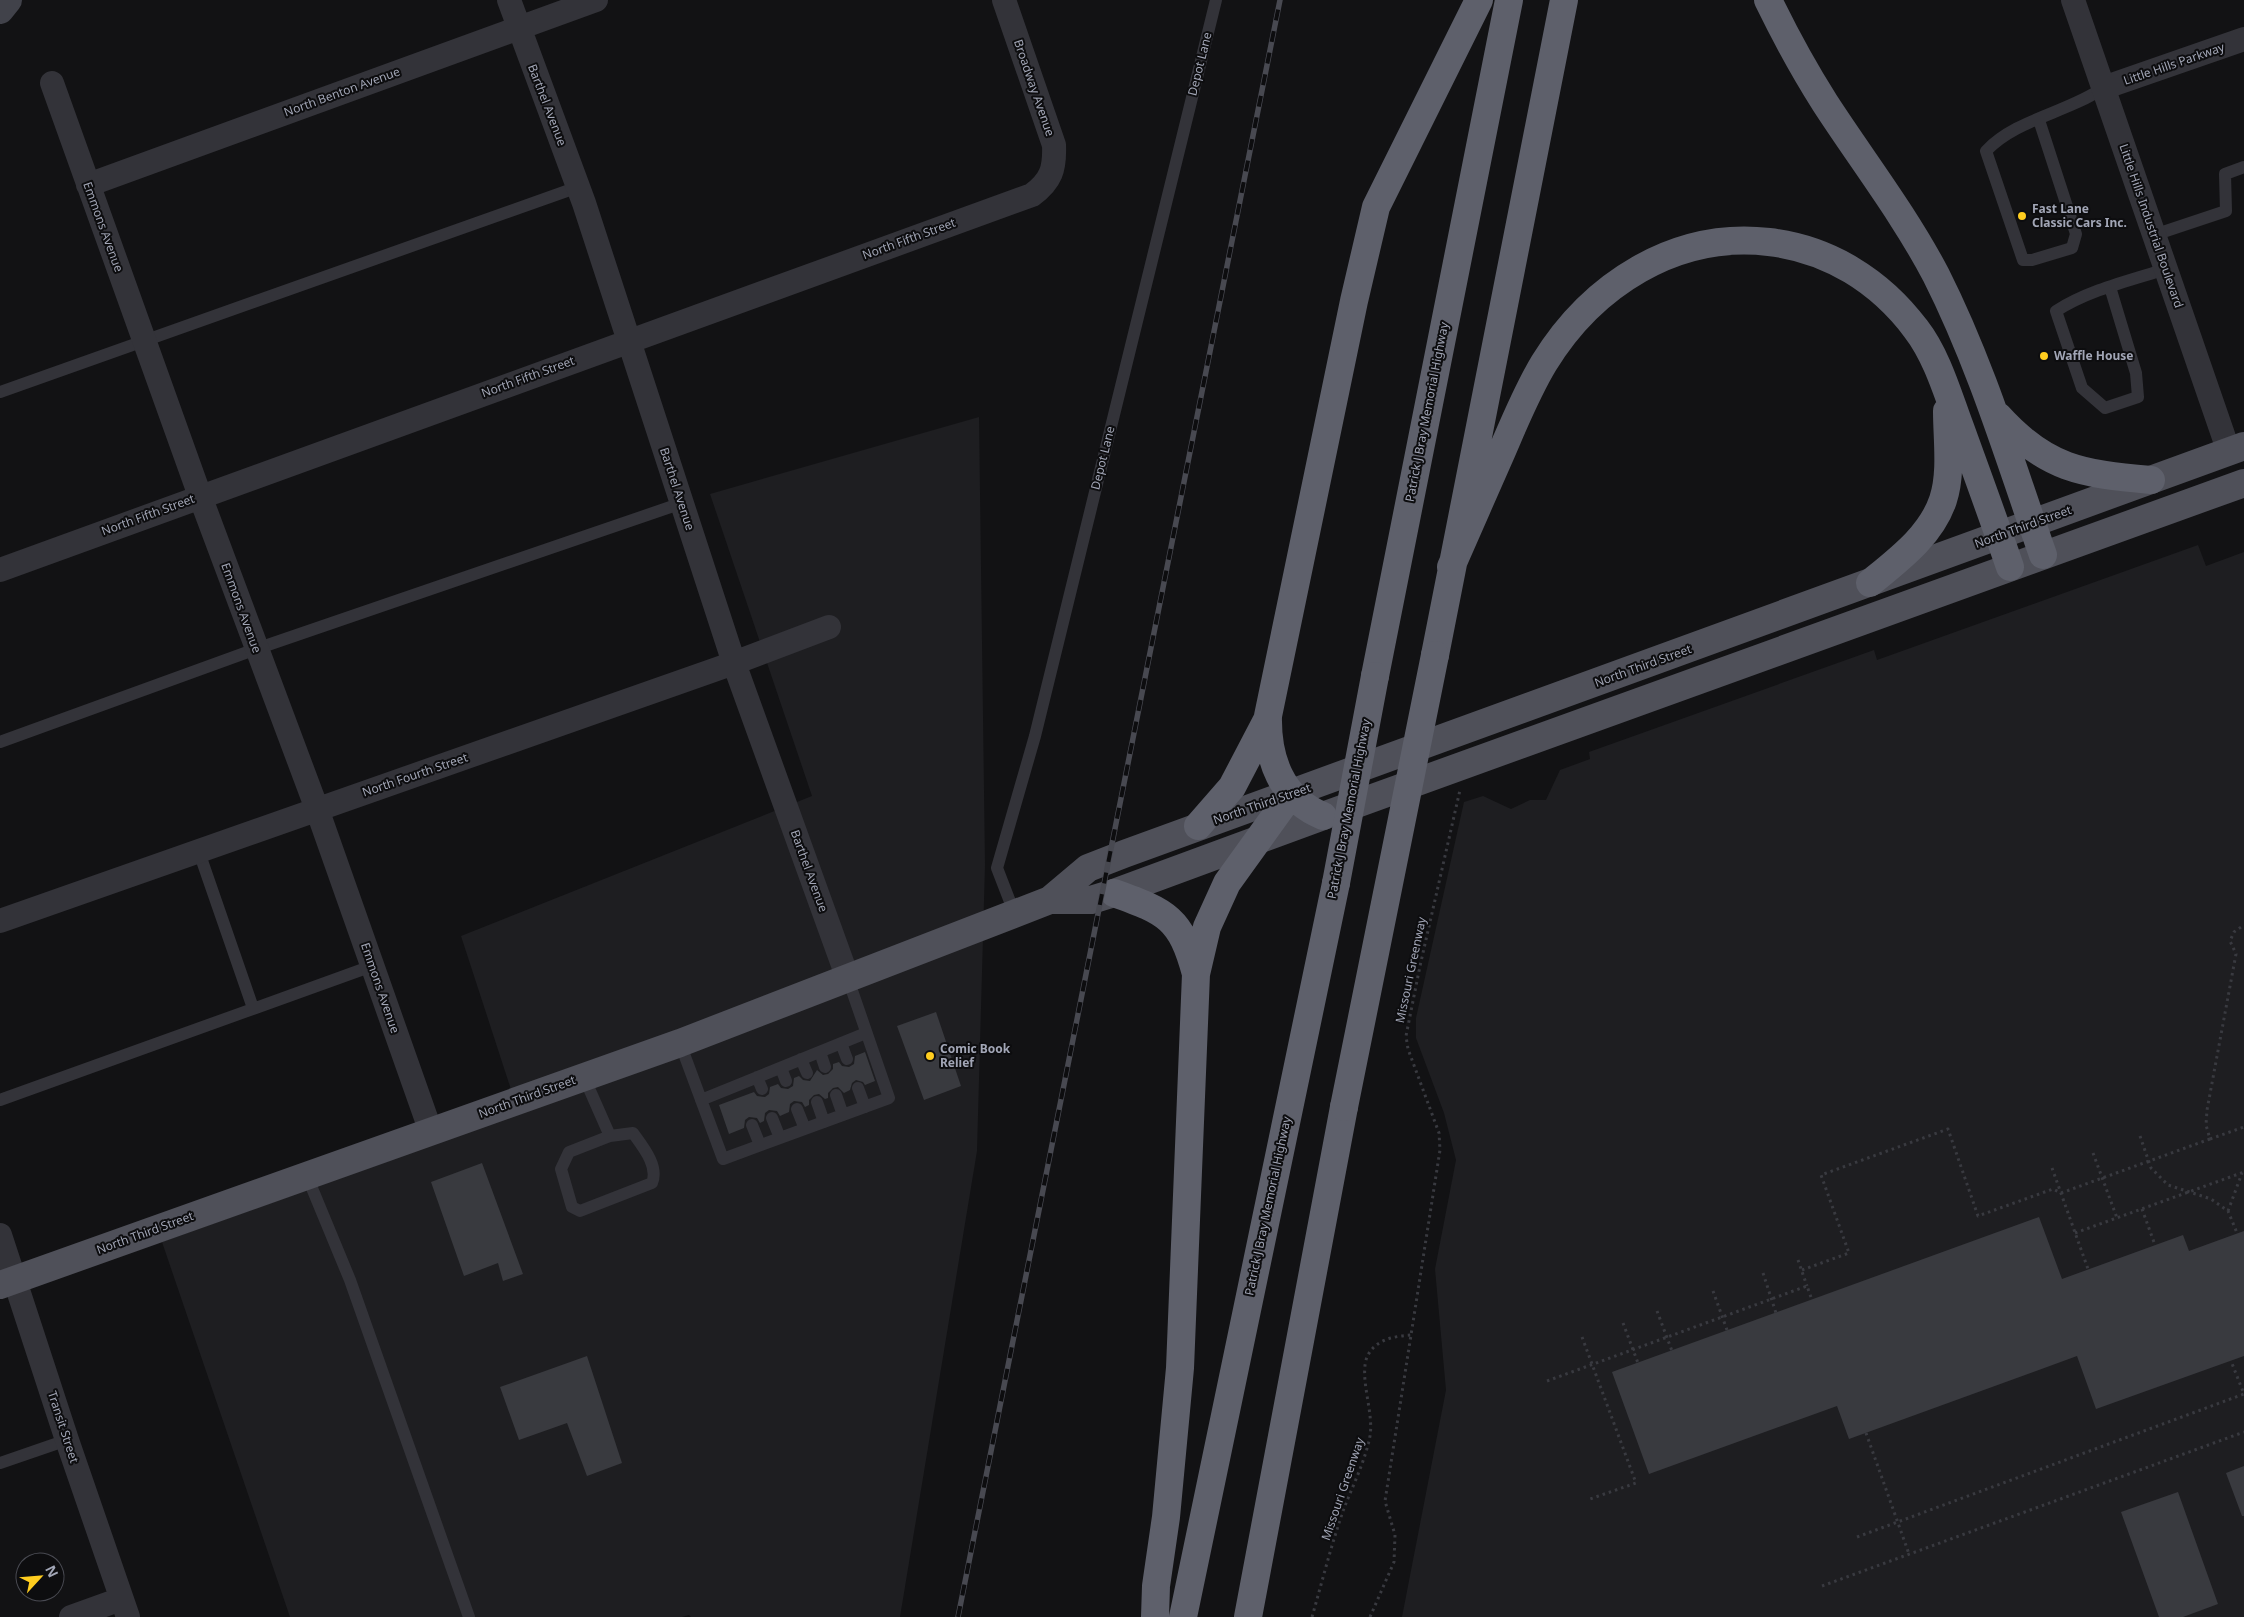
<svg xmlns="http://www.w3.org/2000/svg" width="2244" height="1617" font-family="'Noto Sans',sans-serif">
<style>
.built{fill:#1e1e21}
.building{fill:#393a3f}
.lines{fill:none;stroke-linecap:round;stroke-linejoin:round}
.path{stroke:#393a40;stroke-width:3;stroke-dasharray:2.5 4;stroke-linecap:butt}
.lane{stroke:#333339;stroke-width:12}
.street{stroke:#333339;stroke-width:24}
.secondary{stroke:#41424a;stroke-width:28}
.primary{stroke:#4f5059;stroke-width:28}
.highway{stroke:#5e606b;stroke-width:28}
.rail-casing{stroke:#484951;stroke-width:5.5}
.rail{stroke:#0d0d0f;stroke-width:4;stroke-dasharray:11;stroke-linecap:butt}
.highway-bridge{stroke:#5e606b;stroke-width:28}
.poi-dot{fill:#ffcd1f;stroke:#0d0d0f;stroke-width:2}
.labels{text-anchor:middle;stroke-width:4;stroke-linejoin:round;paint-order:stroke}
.street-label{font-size:12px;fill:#a2a6b6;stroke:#0d0d0f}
.poi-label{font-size:12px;font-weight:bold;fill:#a2a6b6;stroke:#0d0d0f;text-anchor:start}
</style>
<rect width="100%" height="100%" fill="#121214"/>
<path class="built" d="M979,417L985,865L977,1151L900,1617H691L689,1615L682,1617H290L162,1242L519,1114L461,936L812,796L710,494Z
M2198,545L2206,566L2244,552V1617H1402L1446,1390L1435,1269L1456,1160L1444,1113L1416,1038V1018L1464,802L1483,796L1511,809L1530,800H1546L1560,770L1590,759L1589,752L1874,650L1877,660Z"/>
<path class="building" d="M936,1012L961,1086L924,1100L897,1026Z
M865,1052L875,1081L865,1085L863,1082L856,1080L852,1083L850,1090L844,1093L838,1087L833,1088L828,1093V1098L825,1099L819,1094L814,1095L809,1100V1105L805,1107L802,1102L794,1101L790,1104L789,1112L780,1116L777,1111L769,1110L765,1113L764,1121L760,1123L757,1118L749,1117L745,1120L744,1128L729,1134L719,1105L754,1092L757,1096L765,1097L769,1094L770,1087L778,1084L781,1088L788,1089L793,1086L794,1078L799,1076L803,1080L810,1081L817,1070L823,1075L828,1074L833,1069V1064L839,1062L842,1066L849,1067L854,1064L855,1056Z
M482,1163L523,1274L503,1281L498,1263L464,1276L431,1182Z
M2039,1217L2062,1279L2183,1235L2189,1251L2244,1231V1356L2096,1409L2077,1356L1849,1439L1837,1406L1649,1474L1612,1372Z
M587,1356L622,1463L587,1476L567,1423L519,1440L500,1387Z
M2244,1466V1516H2242L2226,1473Z
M2178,1492L2218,1604L2183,1617H2159L2121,1512Z"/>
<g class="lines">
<path class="path" d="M2140,1136L2151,1168L2168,1185L2211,1199L2228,1211L2237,1233
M2210,1139L2244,1127
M2093,1153L2117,1218
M2052,1168L2088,1269
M2142,1209L2155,1245
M2228,1211L2242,1173
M2075,1233L2244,1172
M1798,1260L1807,1286
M1802,1270L1849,1253L1821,1175L1948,1129L1978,1216L2053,1189L2061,1193L2210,1139L2206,1125L2207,1110L2236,954L2230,941L2234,932L2244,925
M1763,1273L1776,1313
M1713,1291L1727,1330
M1657,1311L1672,1351
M1623,1323L1638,1363
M1582,1337L1636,1483L1590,1499
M1547,1381L1807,1286L1812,1300
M1866,1433L1909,1554
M1857,1537L2244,1394L2231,1361
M1822,1586L2244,1432
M1312,1617C1322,1582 1331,1546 1343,1511C1352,1487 1365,1462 1370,1436C1374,1412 1359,1378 1367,1357C1375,1339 1395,1336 1412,1335
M1370,1617L1394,1562L1395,1535L1385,1501L1440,1150L1439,1133L1408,1049L1406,1036L1420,966L1460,790"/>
<path class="lane" d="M2039,120L2076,234L2072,248L2032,260H2023L1986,151C2016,119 2067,113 2103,88
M2154,235L2226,211L2225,174L2244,167
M2110,287L2136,373L2138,397L2105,408L2082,388L2056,311C2089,290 2128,281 2166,269
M0,392L578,187
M0,742L256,649L682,503
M199,852L253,1008
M1014,912L997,868L1035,736L1216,0
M680,1043L723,1159L889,1098L847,976
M841,1043L847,1059
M820,1052L825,1067
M801,1059L807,1073
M781,1068L786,1081
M584,1077L610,1136L633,1133C643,1147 659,1166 652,1183L580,1211L572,1207L561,1169L569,1152L610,1136
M757,1077L762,1089
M858,1088L865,1107
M836,1095L843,1115
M0,1100L372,966
M701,1100L866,1033
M817,1102L824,1122
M797,1109L805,1129
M772,1118L780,1138
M752,1125L760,1145
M307,1176L350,1280L469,1617
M0,1463L67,1440"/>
<path class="street" d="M509,0L584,203L734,663L847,976
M2073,0L2229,452
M52,83L200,496L317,809L431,1132
M2103,88L2244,39
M88,185L596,0
M0,570L1032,195C1051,181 1055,169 1054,145L1004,0
M0,921L734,663L829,627
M0,1235L67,1440L128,1617
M71,1617L121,1599"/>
<path class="secondary" d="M0,10L8,0"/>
<path class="primary" d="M1050,900H1091L1114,893L1323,816L2244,483
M0,1285L680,1043L1050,900L1088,868L1124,854L2244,446"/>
<path class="highway" d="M1768,0C1785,35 1804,70 1825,103C1862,160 1904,214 1936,275C1981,364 2010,461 2043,555
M1998,416C2046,469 2082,474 2151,480
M1451,567C1468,528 1485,490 1502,451C1515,421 1527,391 1544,363C1592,285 1675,231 1769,242C1829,249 1880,281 1916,329C1937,356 1948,395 1960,427C1977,474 1994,520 2010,567
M1870,583C1898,560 1931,536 1943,500C1952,473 1947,439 1947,411
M1435,655L1564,0
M1375,676L1509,0
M1323,816C1281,799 1267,758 1268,716L1354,301L1376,207L1479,0
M1198,826L1232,787L1267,720
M1114,893C1167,912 1181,918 1196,974
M1155,1617L1156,1586L1166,1517L1180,1368L1196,974L1207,927L1227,883L1291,794
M1183,1617L1336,883
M1248,1617L1344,1107"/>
<defs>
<path id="rail" d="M958,1617L1280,0"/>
</defs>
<use href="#rail" class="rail-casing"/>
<use href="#rail" class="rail"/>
<path class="highway-bridge" d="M1336,883L1375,676
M1344,1107L1435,655"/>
</g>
<g class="poi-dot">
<circle cx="2022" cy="216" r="5"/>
<circle cx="2044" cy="356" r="5"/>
<circle cx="930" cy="1056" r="5"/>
</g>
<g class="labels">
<g class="street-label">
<text transform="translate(1200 64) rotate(-76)" y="4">Depot Lane</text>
<text transform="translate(2174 64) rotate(-19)" y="4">Little Hills Parkway</text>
<text transform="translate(1034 88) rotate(71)" y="4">Broadway Avenue</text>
<text transform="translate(342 92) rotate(-20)" y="4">North Benton Avenue</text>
<text transform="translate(547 105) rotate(69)" y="4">Barthel Avenue</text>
<text transform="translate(2151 226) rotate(71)" y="4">Little Hills Industrial Boulevard</text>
<text transform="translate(103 227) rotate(70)" y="4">Emmons Avenue</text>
<text transform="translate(909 239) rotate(-20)" y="4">North Fifth Street</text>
<text transform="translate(528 377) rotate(-20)" y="4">North Fifth Street</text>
<text transform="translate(1427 412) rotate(-79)" y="4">Patrick J Bray Memorial Highway</text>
<text transform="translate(1103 458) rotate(-76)" y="4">Depot Lane</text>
<text transform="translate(677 489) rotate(72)" y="4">Barthel Avenue</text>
<text transform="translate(148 515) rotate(-20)" y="4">North Fifth Street</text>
<text transform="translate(2023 527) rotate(-20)" y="4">North Third Street</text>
<text transform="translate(241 608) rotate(70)" y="4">Emmons Avenue</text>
<text transform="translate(1643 666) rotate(-20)" y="4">North Third Street</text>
<text transform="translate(415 775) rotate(-19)" y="4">North Fourth Street</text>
<text transform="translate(1262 804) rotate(-19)" y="4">North Third Street</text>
<text transform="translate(1349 809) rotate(-79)" y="4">Patrick J Bray Memorial Highway</text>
<text transform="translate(809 871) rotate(70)" y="4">Barthel Avenue</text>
<text transform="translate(1411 970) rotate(-78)" y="4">Missouri Greenway</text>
<text transform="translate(380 988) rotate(71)" y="4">Emmons Avenue</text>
<text transform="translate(527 1097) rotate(-20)" y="4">North Third Street</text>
<text transform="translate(1268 1206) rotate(-78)" y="4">Patrick J Bray Memorial Highway</text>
<text transform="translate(145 1233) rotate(-20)" y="4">North Third Street</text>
<text transform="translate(63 1427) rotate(72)" y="4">Transit Street</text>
<text transform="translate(1343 1489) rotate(-71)" y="4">Missouri Greenway</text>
</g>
<g class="poi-label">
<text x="2032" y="213">Fast Lane<tspan x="2032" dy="14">Classic Cars Inc.</tspan></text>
<text x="2054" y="360">Waffle House</text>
<text x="940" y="1053">Comic Book<tspan x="940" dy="14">Relief</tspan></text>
</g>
</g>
<g transform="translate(40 1577) rotate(64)"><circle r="24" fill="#0d0d0f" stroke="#494a52"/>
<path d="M0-4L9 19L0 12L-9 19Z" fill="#ffcd1f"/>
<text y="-8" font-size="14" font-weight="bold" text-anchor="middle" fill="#a2a6b6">N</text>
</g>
</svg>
